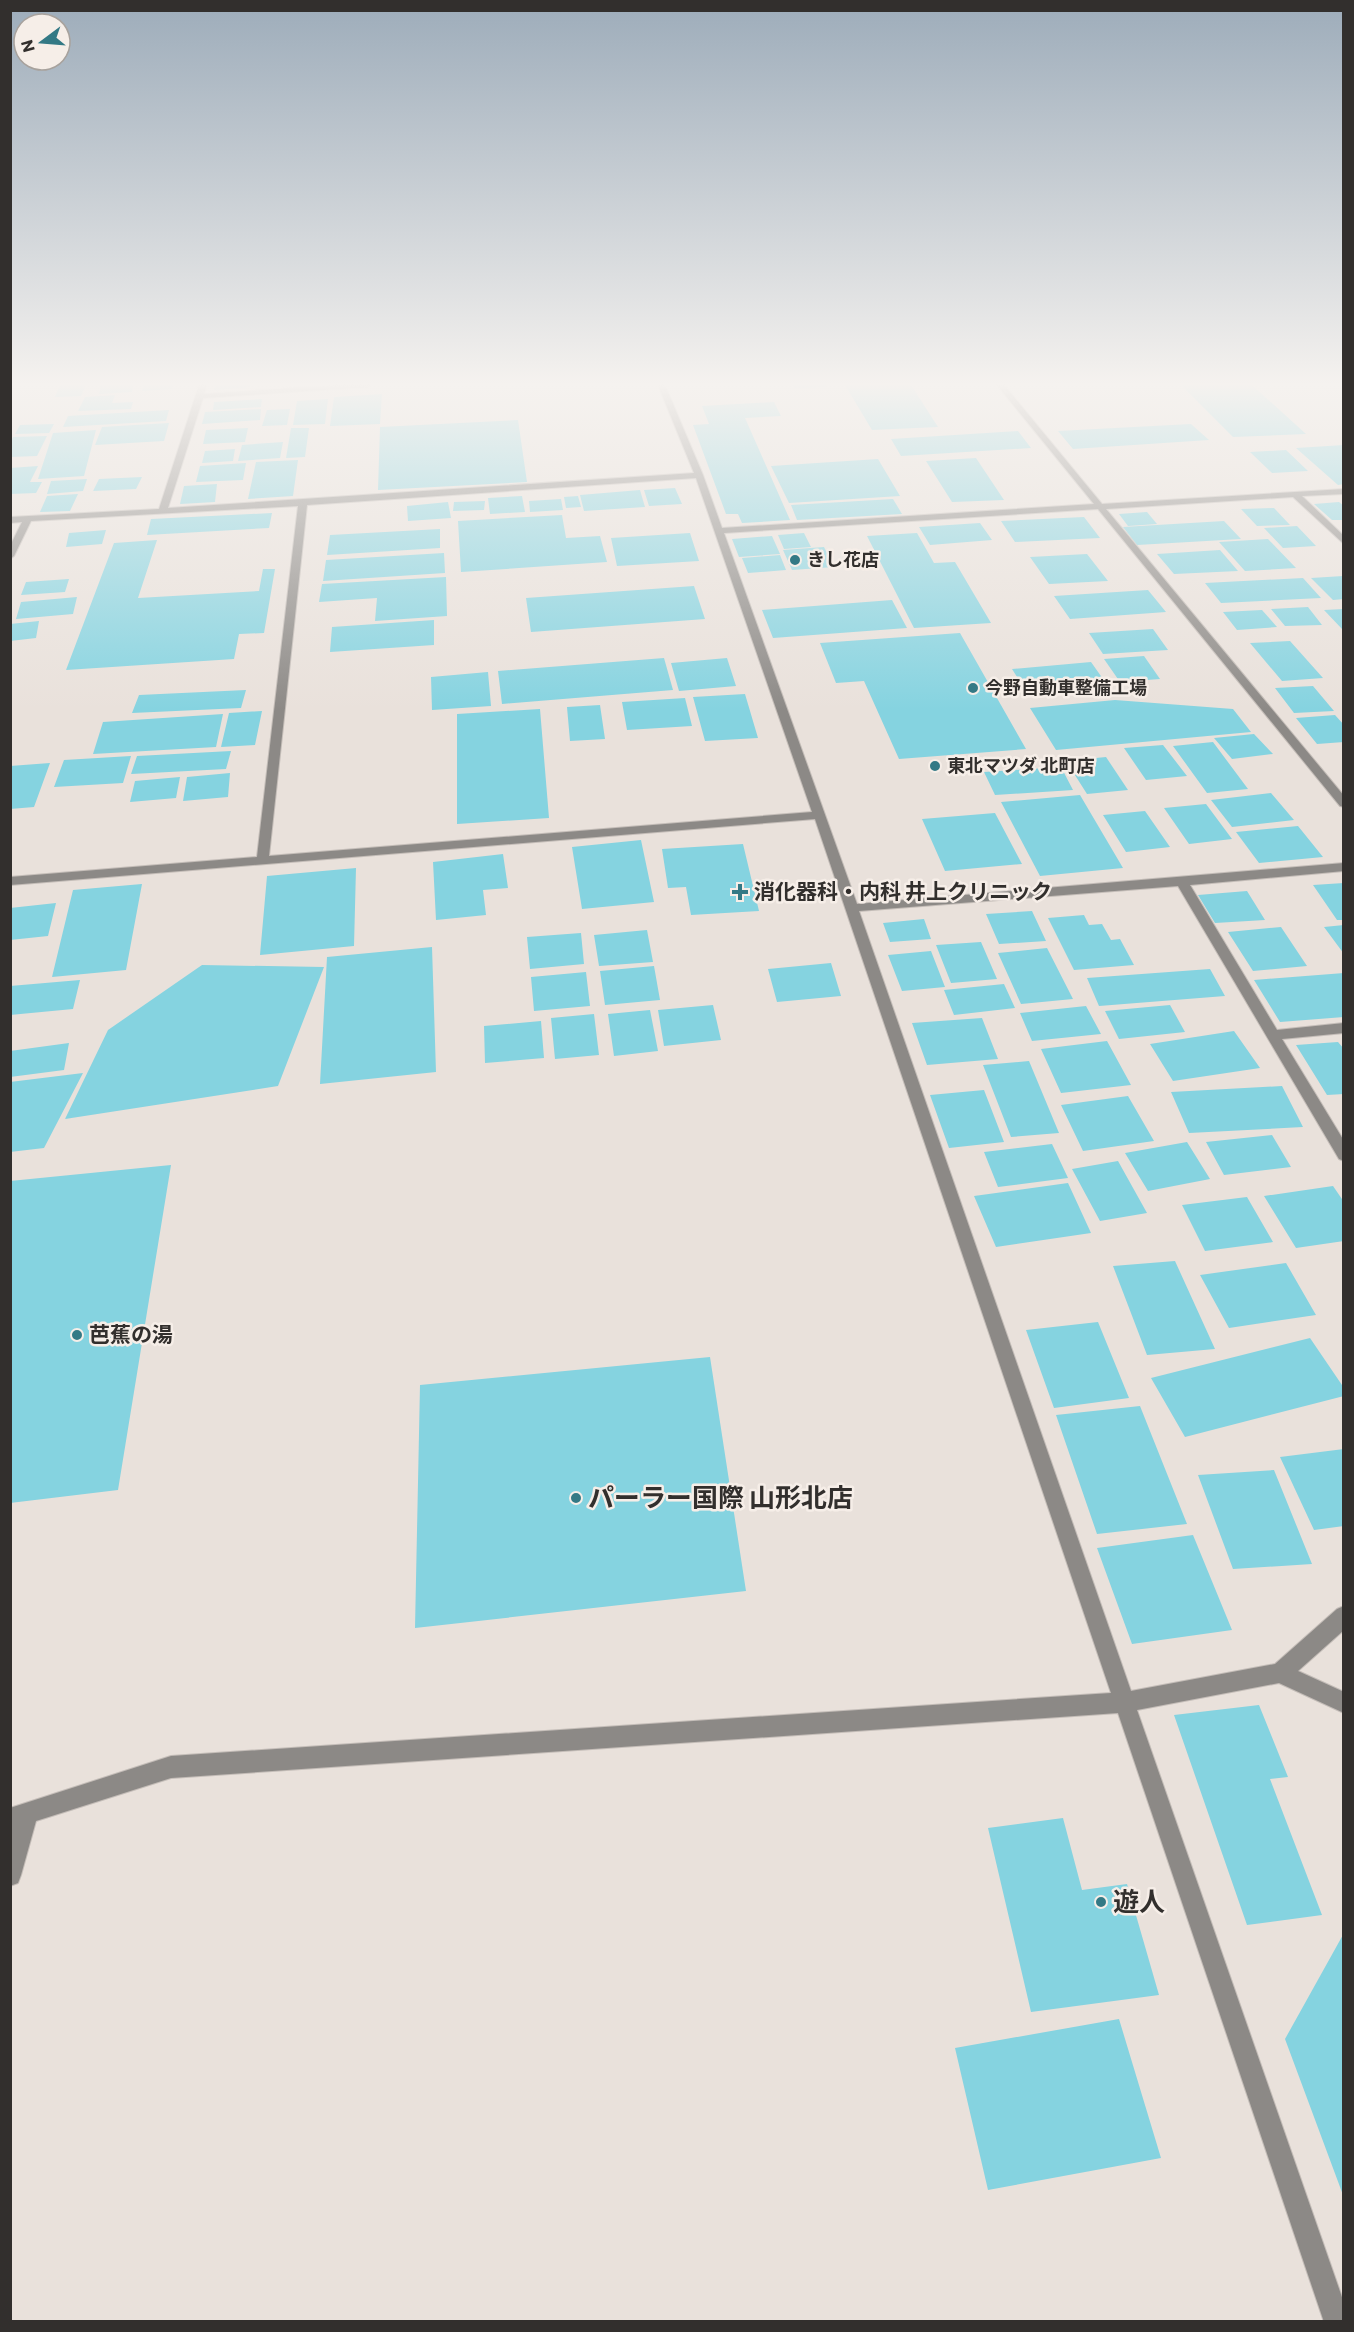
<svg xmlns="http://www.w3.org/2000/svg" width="1354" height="2332" font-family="Commissioner,'Noto Sans JP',sans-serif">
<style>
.building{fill:#85d3e0}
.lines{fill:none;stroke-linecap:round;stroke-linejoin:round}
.minor-casing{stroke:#c4bdb8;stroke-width:2}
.minor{fill:#8c8986;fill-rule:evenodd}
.poi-dot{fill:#337985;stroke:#f6eee8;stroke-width:2}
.labels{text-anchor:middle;stroke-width:5;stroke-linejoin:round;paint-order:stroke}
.far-poi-label{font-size:18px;font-weight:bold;fill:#322f2d;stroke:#f6eee8;text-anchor:start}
.poi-label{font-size:21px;font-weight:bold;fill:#322f2d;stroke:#f6eee8;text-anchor:start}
.near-poi-label{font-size:26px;font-weight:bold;fill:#322f2d;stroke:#f6eee8;text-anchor:start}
</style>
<rect width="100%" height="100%" fill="#e9e1db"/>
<path class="building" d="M60,385H86L81,396L55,397Z
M101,385H133L132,392L99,394Z
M143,385H172V389L142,391Z
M215,385H250V387L214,390Z
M793,385H827V387L794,388Z
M845,385H911L938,427L872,430Z
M1181,385H1252L1306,434L1233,437Z
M382,394L380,424L330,426L334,397Z
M115,395L112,403L133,402L131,409L78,411L85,397Z
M262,399L261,407L213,410L214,402Z
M328,399L325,424L293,425L297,401Z
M774,402L781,416L745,418L790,520L742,523L738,514H726L693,425L709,424L702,406Z
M261,409L260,420L202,424L205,412Z
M290,409L287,425L262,426L267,410Z
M169,410L166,421L63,427L68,416Z
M518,420L527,482L378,490L380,427Z
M169,423L164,441L95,445L102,427Z
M54,424L49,433L15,434L20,425Z
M1191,424L1209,440L1073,449L1058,431Z
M248,428L245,442L203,444L206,430Z
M291,428H309L305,457L286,458Z
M96,430L84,476L38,479L53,433Z
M1018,431L1031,448L901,456L891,439Z
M47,436L37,456L10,457V443L13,437Z
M283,442L280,458L238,461L242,445Z
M1344,445V484L1338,485L1296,448Z
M235,449L233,461L202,463L205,451Z
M1286,450L1308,471L1272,473L1250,452Z
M976,458L1004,500L952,502L926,461Z
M878,459L900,496L789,503L771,466Z
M298,460L293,496L248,499L256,462Z
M246,463L243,480L196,482L200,466Z
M38,466L30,482H42L36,493L10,494V468Z
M142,477L136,489L93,491L99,479Z
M87,479L83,491L47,494L51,481Z
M217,484L215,502L180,504L184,486Z
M675,488L682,504L649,506L644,490Z
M640,490L645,507L584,511L580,495Z
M78,494L70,511L40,512L47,496Z
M522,496L525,512L490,514L488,498Z
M578,496L581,507L566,508L564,497Z
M561,499L563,510L530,512L529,501Z
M893,499L902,514L797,520L791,505Z
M485,501L484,510L453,511L454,502Z
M448,502L451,518L408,521L407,506Z
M1339,502L1344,506V520H1332L1314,504Z
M1274,508L1290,525L1257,526L1241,509Z
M1147,512L1157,524L1128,526L1119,514Z
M272,513L269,528L147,535L151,519Z
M562,515L566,538L600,536L607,562L461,572L458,521Z
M1084,517L1100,538L1015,542L1001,521Z
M1224,521L1241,539L1137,545L1123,527Z
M980,523L992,540L930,545L919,527Z
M1297,526L1316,546L1283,548L1264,528Z
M440,529V548L327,555L330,535Z
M106,530L102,544L66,547L69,533Z
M690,533L699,561L617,566L611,538Z
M804,533L811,547L784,549L778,535Z
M917,533L934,563L955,562L991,623L914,628L867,536Z
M772,536L780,554L739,557L732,539Z
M1268,539L1296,568L1245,571L1219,542Z
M157,540L138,598L259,591L263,569H275L264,633L239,634L234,659L66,670L114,543Z
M824,547L834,567L792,570L783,550Z
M1220,550L1238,571L1174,574L1157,554Z
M444,553L445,573L323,581L326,560Z
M1087,554L1108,581L1049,584L1030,557Z
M780,555L786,570L748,573L742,558Z
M1343,576L1344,599L1333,600L1311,578Z
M446,577L447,616L375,621L377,598L319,602L322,584Z
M1303,578L1321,598L1221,603L1205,583Z
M69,579L65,592L21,595L26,582Z
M694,586L705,619L531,632L526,598Z
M1148,590L1166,612L1070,619L1054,596Z
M77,597L73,614L16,619L21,602Z
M892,600L907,628L773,638L762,610Z
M1308,607L1322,625L1285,626L1271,609Z
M1344,609V629H1342L1324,610Z
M1262,610L1277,627L1237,630L1223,612Z
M434,620V645L330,652L332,627Z
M39,621L36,638L10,641V624Z
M1153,629L1168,650L1103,654L1089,633Z
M960,633L1026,749L899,759L864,681L836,683L820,643Z
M1290,641L1323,678L1282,681L1250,643Z
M1144,656L1160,679L1120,682L1104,659Z
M664,658L673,690L502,704L498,671Z
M727,658L736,686L679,691L671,663Z
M1091,662L1108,686L1027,693L1012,669Z
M488,672L491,706L432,710L431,677Z
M1313,686L1334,711L1294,713L1275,688Z
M246,690L241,708L132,713L139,695Z
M745,694L758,738L705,741L693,697Z
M685,698L692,726L627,730L622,702Z
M1115,700L1233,709L1251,732L1056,750L1030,708Z
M600,705L605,739L570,741L567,707Z
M540,709L549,818L457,824V714Z
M262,711L255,745L221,747L229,713Z
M223,714L216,747L93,754L103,722Z
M1335,715L1344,725V742L1317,744L1296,718Z
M1254,734L1273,754L1232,759L1214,738Z
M1213,742L1248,789L1207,793L1173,746Z
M1163,745L1187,776L1146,780L1124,748Z
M231,751L226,769L131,774L137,756Z
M131,756L123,783L54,787L64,760Z
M1106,757L1128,790L1087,794L1066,761Z
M50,763L34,807L10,809V766Z
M1061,767L1073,790L995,795L984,772Z
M230,773L228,797L183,801L187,777Z
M180,777L176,798L130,802L135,781Z
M1271,793L1294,820L1232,827L1211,800Z
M1080,795L1123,868L1040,876L1001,802Z
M1206,804L1232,839L1189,844L1164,808Z
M1145,811L1170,847L1126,852L1103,815Z
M995,813L1022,864L945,871L922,819Z
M1298,826L1323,857L1259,863L1236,832Z
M641,840L654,902L582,909L572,847Z
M743,844L759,911L691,915L686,887L668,888L662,849Z
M503,854L508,888L483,890L486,915L436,920L433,862Z
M356,868L354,946L260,955L267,876Z
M1344,883V920H1337L1313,885Z
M142,884L126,970L52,977L73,890Z
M1247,891L1265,920L1215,923L1198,895Z
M56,903L48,936L10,940V908Z
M1032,911L1046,941L999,944L986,914Z
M1084,915L1089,925L1102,924L1111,940L1120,939L1134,965L1074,970L1048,918Z
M924,919L931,939L890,942L883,923Z
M1344,925V954L1324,927Z
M1281,927L1307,966L1253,971L1228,932Z
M647,930L653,962L599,966L594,935Z
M581,933L584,964L530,969L527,937Z
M981,942L997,979L951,983L936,945Z
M432,947L436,1072L320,1084L327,957Z
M1047,948L1073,999L1021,1004L998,953Z
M931,951L945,987L902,991L888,955Z
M831,963L841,996L777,1002L768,969Z
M202,965L324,967L278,1086L65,1119L108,1030Z
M654,966L660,1000L605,1005L600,971Z
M1210,969L1225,996L1099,1006L1087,978Z
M586,972L590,1006L534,1011L531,977Z
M1344,973V1017L1280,1022L1254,980Z
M80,980L73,1009L10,1015V986Z
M1004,984L1015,1008L954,1015L944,990Z
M713,1005L721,1040L664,1046L658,1010Z
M1170,1005L1185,1032L1119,1039L1105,1011Z
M1086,1006L1101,1034L1032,1041L1020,1013Z
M650,1010L658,1051L614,1056L608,1014Z
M594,1014L599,1055L555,1059L551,1018Z
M982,1018L998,1059L927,1065L912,1023Z
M541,1021L544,1058L485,1063L484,1026Z
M1234,1031L1260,1068L1173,1081L1150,1044Z
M1107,1041L1131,1085L1061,1093L1041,1049Z
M1338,1042L1344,1049V1094L1327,1095L1296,1045Z
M69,1043L64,1070L10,1077V1051Z
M1029,1061L1059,1133L1011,1137L983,1065Z
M83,1073L44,1148L10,1152V1082Z
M1282,1086L1303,1127L1189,1133L1171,1092Z
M984,1090L1004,1142L949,1148L930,1095Z
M1128,1096L1154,1141L1083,1151L1061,1105Z
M1272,1135L1291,1167L1224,1175L1206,1142Z
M1187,1142L1210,1179L1148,1191L1125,1153Z
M1052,1144L1068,1178L998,1187L984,1152Z
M1118,1161L1147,1213L1100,1221L1072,1169Z
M171,1165L118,1490L10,1503V1181Z
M1068,1183L1091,1233L996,1247L974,1196Z
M1333,1186L1344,1202V1241L1296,1248L1264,1196Z
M1247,1197L1273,1242L1205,1251L1182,1205Z
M1175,1261L1215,1349L1147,1355L1113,1266Z
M1286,1263L1316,1315L1229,1328L1200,1275Z
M1098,1322L1129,1398L1054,1408L1026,1330Z
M1310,1338L1344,1388V1396L1185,1437L1151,1378Z
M710,1357L746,1591L415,1628L420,1385Z
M1140,1406L1187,1524L1097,1534L1056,1415Z
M1344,1449V1526L1314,1530L1280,1457Z
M1274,1470L1312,1564L1233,1569L1198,1475Z
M1193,1535L1232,1630L1132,1644L1097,1548Z
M1259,1705L1288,1777L1270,1779L1322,1915L1247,1925L1174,1715Z
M1063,1818L1082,1890L1127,1884L1159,1995L1031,2012L988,1828Z
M1344,1933V2195H1343L1285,2039Z
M1119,2019L1161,2158L988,2190L955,2048Z"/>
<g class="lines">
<defs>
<path id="minor" d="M199,385H207L204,394L337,385H371L367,387L203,398L168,508L694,473L658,385H665L703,475L722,528L1094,504L997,385H1004L1102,504L1344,489V494L1302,496L1344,536V544L1293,497L1106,509L1344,796V807L1340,806L1098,509L724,533L857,904L1344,863V871L1190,885L1277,1030L1344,1023V1033L1282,1039L1344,1141V1161L1339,1159L1178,886L859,911L1131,1691L1275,1664L1337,1609L1344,1606V1630L1298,1671L1344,1692V1713L1279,1683L1137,1710L1344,2303V2322H1324L1118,1713L171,1778L36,1821L21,1875L18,1883L10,1886L12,1829L10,1830V1808L171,1756L1111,1693L815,819L10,885V877L257,857L298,506L31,521L14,556L10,559V546L22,522L10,523V517L159,509ZM696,478L812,812L269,856L307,505Z"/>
</defs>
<use href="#minor" class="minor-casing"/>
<use href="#minor" class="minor"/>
</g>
<linearGradient id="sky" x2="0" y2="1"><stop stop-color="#9dacba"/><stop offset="0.54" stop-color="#f5f2ef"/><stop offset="1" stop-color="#f5f2ef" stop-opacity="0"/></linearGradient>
<rect width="1354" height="711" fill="url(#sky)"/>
<g class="poi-dot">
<circle cx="795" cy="560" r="6"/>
<circle cx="973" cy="688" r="6"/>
<circle cx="935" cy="766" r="6"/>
<path d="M737 883h6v6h6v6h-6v6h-6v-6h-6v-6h6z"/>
<circle cx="77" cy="1335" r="6"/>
<circle cx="576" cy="1498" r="6"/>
<circle cx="1101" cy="1902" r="6"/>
</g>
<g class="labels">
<g class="far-poi-label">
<text x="807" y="566">きし花店</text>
<text x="985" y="694">今野自動車整備工場</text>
<text x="947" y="772">東北マツダ 北町店</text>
</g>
<g class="poi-label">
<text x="754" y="899">消化器科・内科 井上クリニック</text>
<text x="89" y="1342">芭蕉の湯</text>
</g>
<g class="near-poi-label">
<text x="588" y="1507">パーラー国際 山形北店</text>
<text x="1113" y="1911">遊人</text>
</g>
</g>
<rect width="1354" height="2332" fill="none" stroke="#322f2d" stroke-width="24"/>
<g transform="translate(42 42) rotate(254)"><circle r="28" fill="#f6eee8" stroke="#a8a29d" stroke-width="1.5"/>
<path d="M0-4.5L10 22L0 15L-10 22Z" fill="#337985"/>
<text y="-9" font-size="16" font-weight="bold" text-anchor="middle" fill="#322f2d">N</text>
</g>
</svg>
